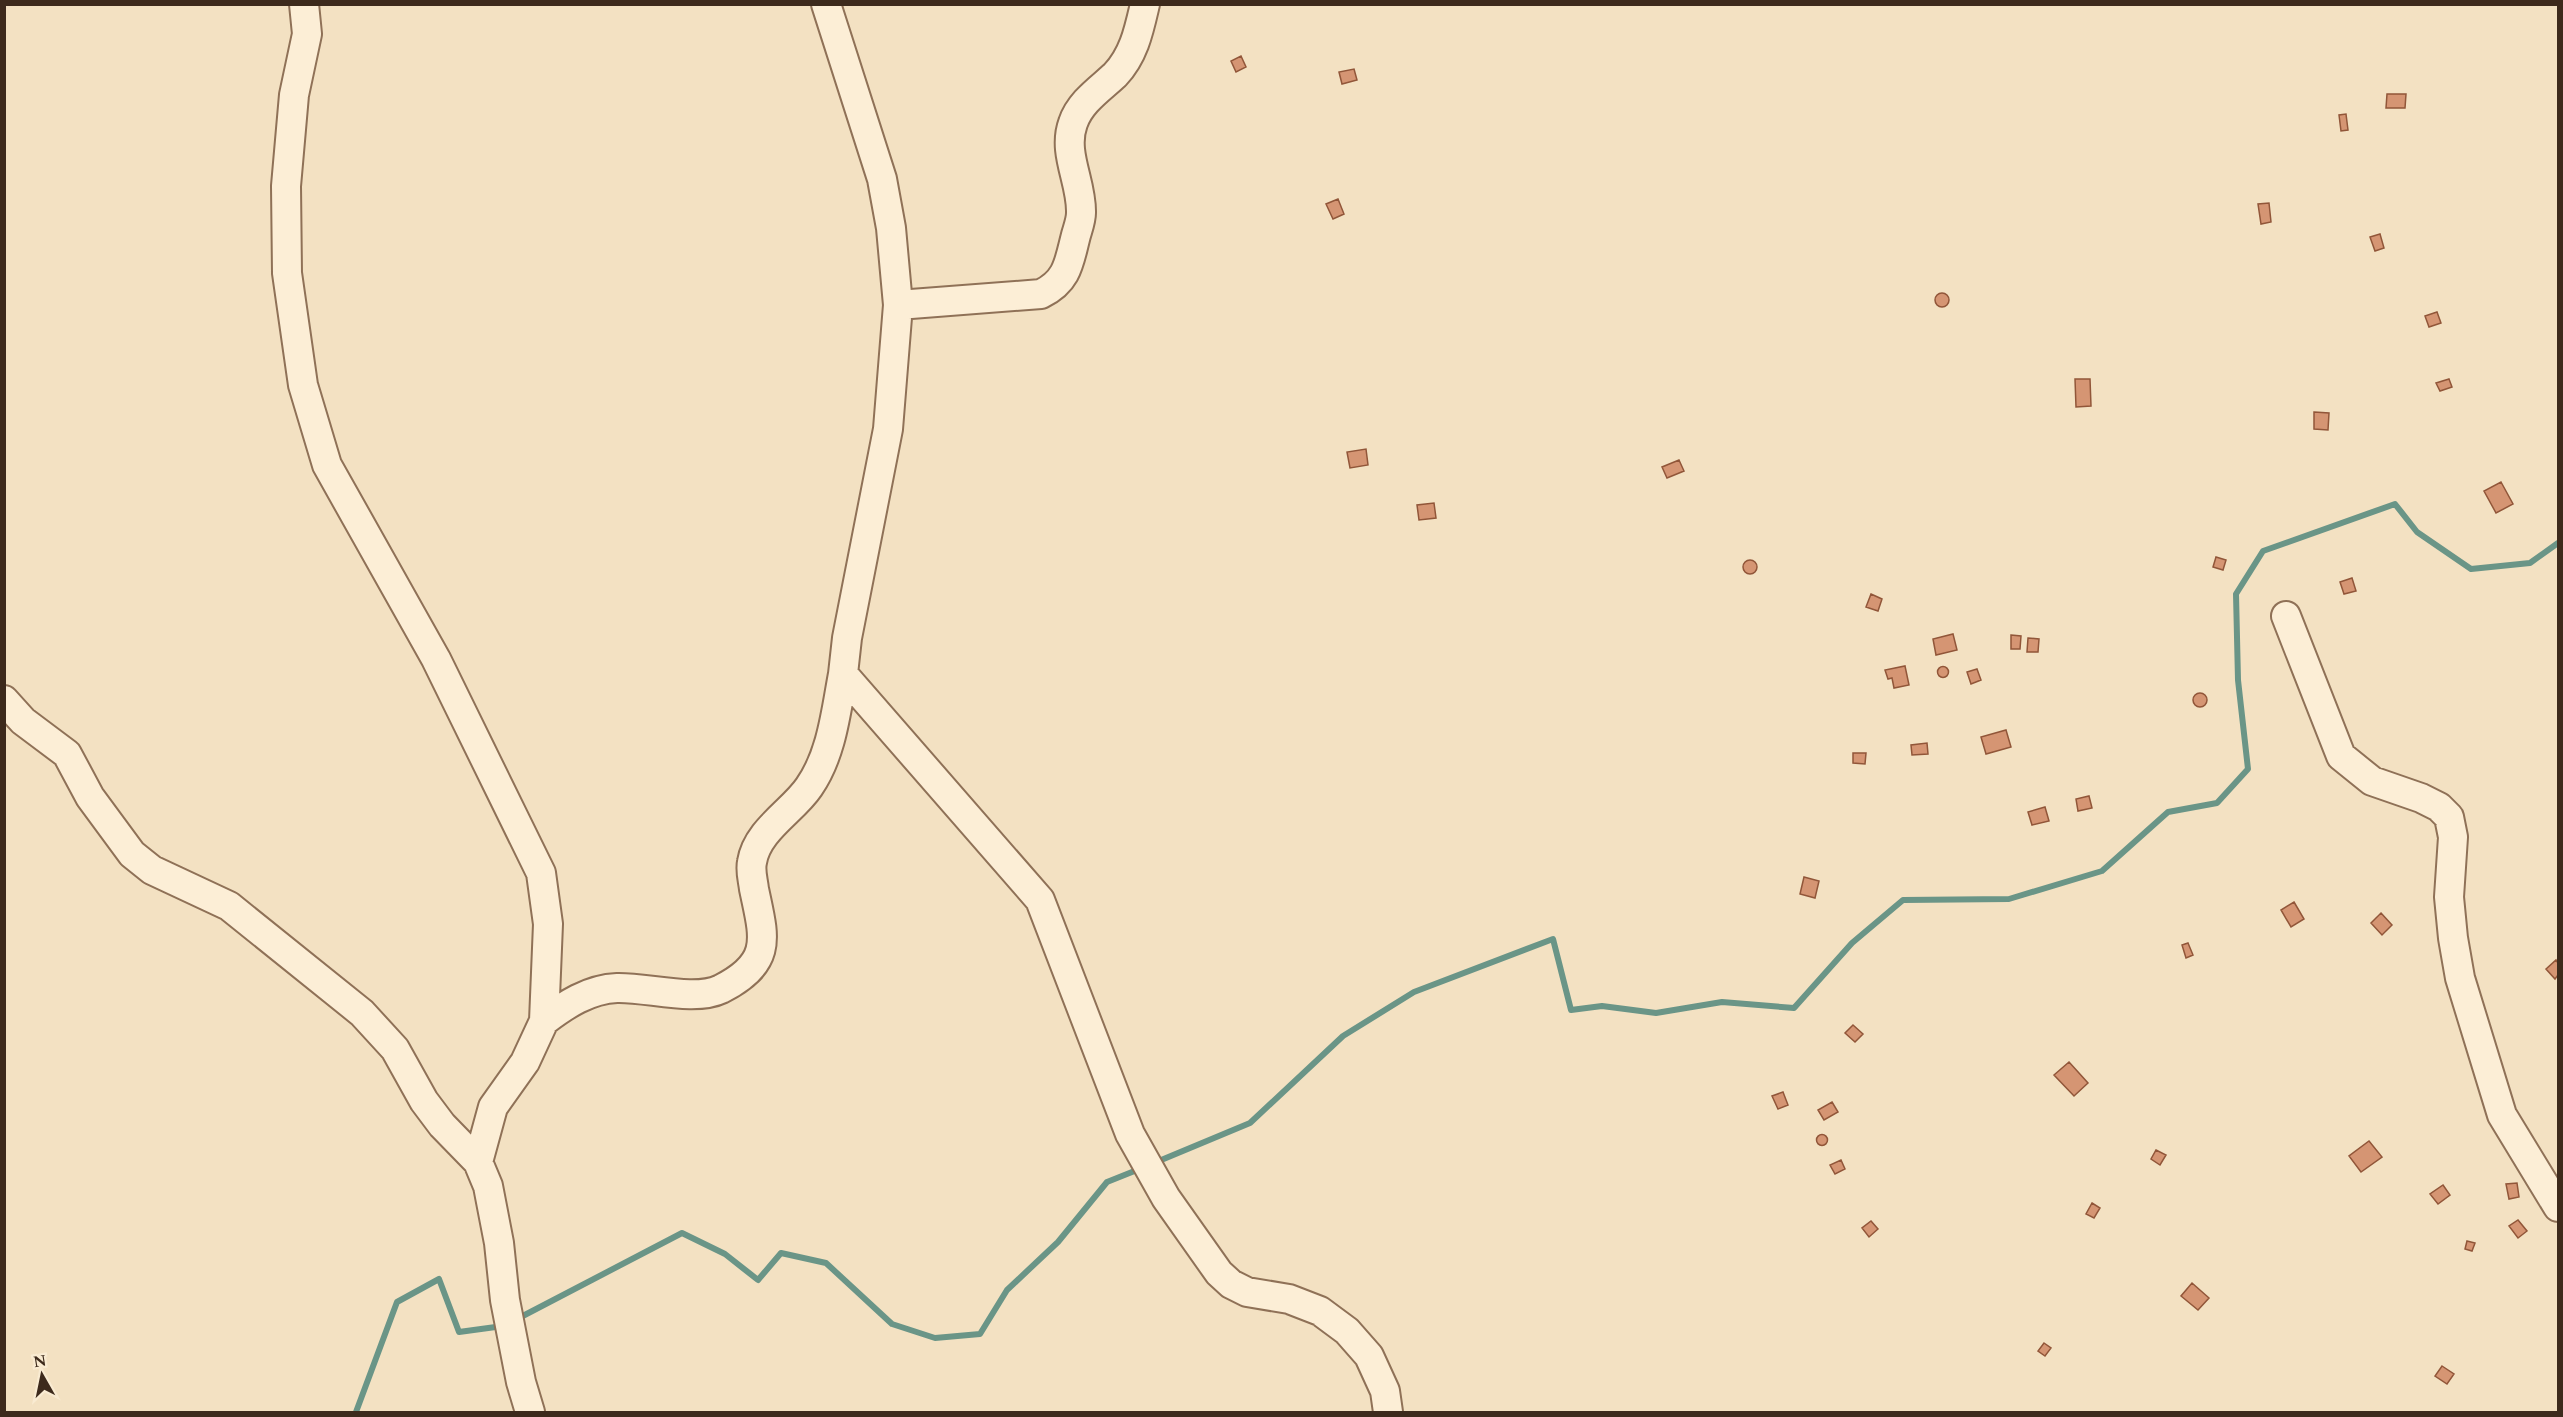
<svg xmlns="http://www.w3.org/2000/svg" width="2563" height="1417" font-family="Spectral,serif">
<style>
.lines{fill:none;stroke-linecap:round;stroke-linejoin:round}
.stream{stroke:#6a9587;stroke-width:6}
.building{fill:#d59573;stroke:#915639;stroke-width:1.5}
.minor-casing{stroke:#8f7157;stroke-width:32}
.minor{stroke:#fceed6;stroke-width:28}
</style>
<rect width="100%" height="100%" fill="#f3e1c2"/>
<g class="lines">
<path class="stream" d="M1154,1163L1250,1123L1343,1036L1414,992L1553,939L1571,1010L1602,1006L1656,1013L1722,1002L1794,1008L1852,943L1903,900L2009,899L2102,871L2168,812L2217,803L2248,769L2238,680L2236,594L2263,551L2395,504L2417,532L2471,569L2530,563L2558,543
M517,1319L682,1233L725,1254L758,1280L781,1253L826,1263L892,1324L935,1338L980,1334L1007,1290L1058,1242L1107,1182L1142,1168
M356,1412L397,1302L439,1279L459,1332L503,1326"/>
</g>
<path class="building" d="M1241,56L1246,67L1236,72L1231,61Z
M1354,69L1357,80L1342,84L1339,72Z
M2387,94H2406L2405,108H2386Z
M2346,114L2348,130L2341,131L2339,115Z
M1338,199L1344,214L1333,219L1326,204Z
M2269,203L2271,222L2261,224L2258,204Z
M2380,234L2384,248L2375,251L2370,237Z
M1935 300a7 7 0 1 1 14 0a7 7 0 1 1-14 0Z
M2437,312L2441,323L2429,327L2425,316Z
M2075,379H2090L2091,406L2076,407Z
M2449,379L2452,387L2440,391L2436,383Z
M2314,412L2329,413L2328,430L2314,429Z
M1366,449L1368,465L1350,468L1347,452Z
M1679,460L1684,471L1667,478L1662,467Z
M2501,482L2513,504L2496,513L2484,491Z
M1434,503L1436,518L1419,520L1417,505Z
M2216,557L2226,560L2223,570L2213,567Z
M1743 567a7 7 0 1 1 14 0a7 7 0 1 1-14 0Z
M2352,578L2356,591L2344,594L2340,582Z
M1871,594L1882,599L1878,611L1866,607Z
M1953,634L1957,650L1936,655L1933,639Z
M2011,635L2021,636L2020,649H2011Z
M2028,638L2039,639L2038,652H2027Z
M1905,666L1909,685L1894,688L1892,678L1888,679L1885,670Z
M1937.5 672a5.5 5.5 0 1 1 11 0a5.5 5.5 0 1 1-11 0Z
M1977,669L1981,680L1971,684L1967,672Z
M2193 700a7 7 0 1 1 14 0a7 7 0 1 1-14 0Z
M2006,730L2011,747L1986,754L1981,737Z
M1927,743L1928,754L1912,755L1911,745Z
M1853,753H1866L1865,764L1853,763Z
M2089,796L2092,808L2078,811L2076,799Z
M2045,807L2049,821L2032,825L2028,812Z
M1804,877L1819,881L1815,898L1800,894Z
M2294,902L2304,919L2291,927L2281,910Z
M2381,913L2392,925L2382,935L2371,923Z
M2188,943L2193,955L2186,958L2182,945Z
M2556,960L2558,963V975L2555,979L2546,969Z
M1853,1025L1863,1034L1855,1042L1845,1033Z
M2069,1062L2088,1083L2074,1096L2054,1075Z
M1783,1092L1788,1105L1778,1109L1772,1096Z
M1832,1102L1838,1112L1824,1120L1818,1110Z
M1816.5 1140a5.5 5.5 0 1 1 11 0a5.5 5.5 0 1 1-11 0Z
M2369,1141L2382,1157L2361,1172L2349,1156Z
M2156,1150L2166,1155L2160,1165L2151,1159Z
M1841,1160L1845,1169L1835,1174L1830,1165Z
M2517,1183L2519,1197L2509,1199L2506,1184Z
M2443,1185L2450,1195L2438,1204L2430,1194Z
M2092,1203L2100,1208L2094,1218L2086,1214Z
M2518,1220L2527,1231L2518,1238L2509,1226Z
M1871,1221L1878,1229L1869,1237L1862,1228Z
M2467,1241L2475,1243L2472,1251L2465,1249Z
M2192,1283L2209,1298L2198,1310L2181,1296Z
M2044,1343L2051,1348L2045,1356L2038,1351Z
M2442,1366L2454,1374L2447,1384L2435,1376Z"/>
<g class="lines">
<defs>
<path id="minor" d="M304,4L307,34L294,95L286,186L287,273L303,385L327,465L436,659L541,873L548,924L544,1021L525,1062L493,1107L478,1162
M826,4L882,179L891,228L898,305L888,429L847,638L843,674L1040,900L1130,1134L1166,1198L1219,1273L1231,1284L1247,1292L1289,1299L1320,1311L1347,1331L1369,1356L1385,1391L1388,1412
M898,305L1041,294C1068,281 1069,262 1076,235C1078,228 1081,220 1081,213C1082,182 1062,153 1073,123C1080,102 1100,89 1115,75C1134,55 1139,30 1145,4
M2286,616L2341,756L2372,781L2421,798L2439,807L2449,817L2453,837L2449,897L2453,938L2460,978L2502,1115L2558,1207
M4,700L23,721L67,754L90,797L132,854L152,870L229,906L362,1013L395,1049L424,1101L442,1125L478,1162L488,1186L499,1243L505,1300L521,1382L530,1412
M544,1021C565,1005 589,989 617,988C647,987 694,1002 721,989C774,962 764,937 754,889C753,880 750,871 752,862C757,830 793,811 809,787C832,754 836,711 843,674"/>
</defs>
<use href="#minor" class="minor-casing"/>
<use href="#minor" class="minor"/>
</g>
<rect width="2563" height="1417" fill="none" stroke="#3d2a1c" stroke-width="12"/>
<g transform="translate(42 1375) rotate(351)" stroke="#f9ebd2" stroke-width="4.5" paint-order="stroke">
<path d="M0-4.5L10 22L0 15L-10 22Z" fill="#3d2a1c"/>
<text y="-9" font-size="16" font-weight="bold" text-anchor="middle" fill="#3d2a1c">N</text>
</g>
</svg>
